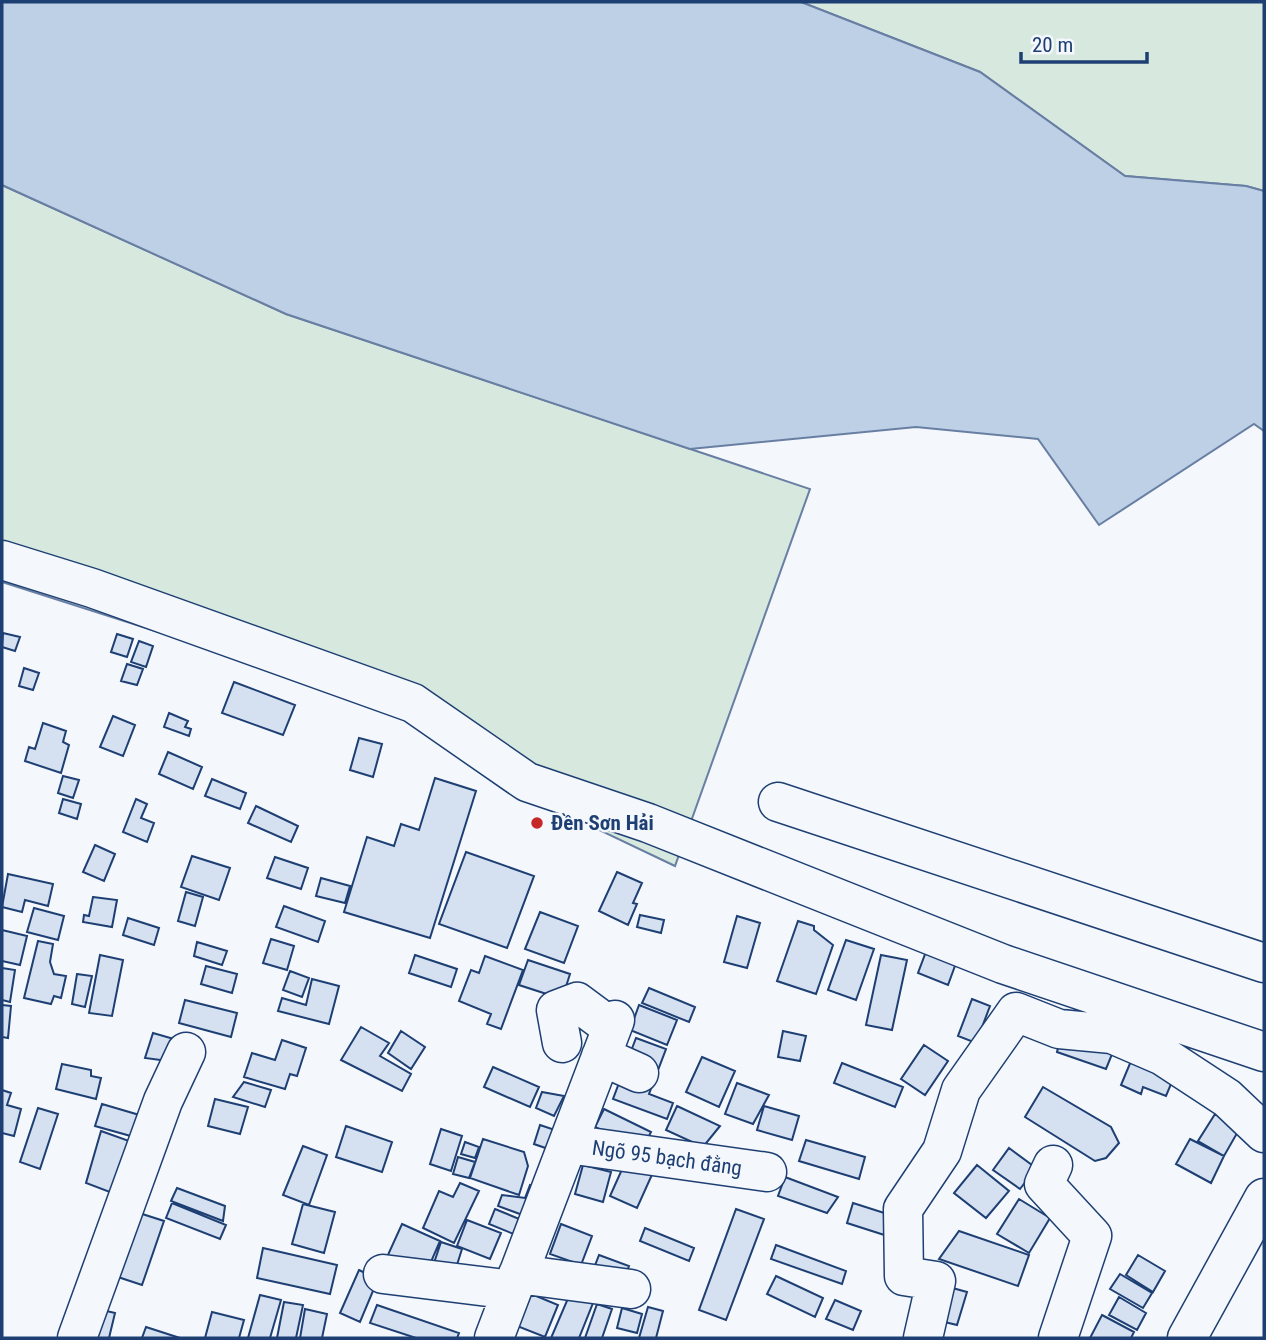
<svg xmlns="http://www.w3.org/2000/svg" width="1266" height="1340" font-family="'Roboto Condensed',sans-serif">
<style>
.green{fill:#d7e8df;stroke:#687fa3;stroke-width:2}
.water{fill:#bed0e5;stroke:#687fa3;stroke-width:2}
.building{fill:#d5e0f0;stroke:#1d3f73;stroke-width:2}
.lines{fill:none;stroke-linecap:round;stroke-linejoin:round}
.minor-casing{stroke:#1d3f73;stroke-width:41}
.minor{stroke:#f4f7fb;stroke-width:38}
.poi-dot{fill:#c62828;stroke:#f4f7fb;stroke-width:2.5}
.labels{text-anchor:middle;stroke-width:5;stroke-linejoin:round;paint-order:stroke}
.poi-label{font-size:21px;font-weight:bold;fill:#1d3f73;stroke:#f4f7fb;text-anchor:start}
.street-label{font-size:21px;fill:#1d3f73;stroke:#f4f7fb}
</style>
<rect width="100%" height="100%" fill="#f4f7fb"/>
<path class="green" d="M801,2H1264V191L1246,186L1125,176L980,72Z
M2,185L286,314L810,489L675,866L595,828L537,780L443,723L2,582Z"/>
<path class="water" d="M2,2H801L980,72L1125,176L1246,186L1264,191V431L1254,424L1099,525L1038,439L916,427L690,449L286,314L2,185Z"/>
<path class="building" d="M3,633L20,637L15,651L2,647Z
M117,634L133,639L127,657L111,652Z
M139,641L153,646L146,667L131,662Z
M127,664L143,669L137,685L121,681Z
M24,668L39,673L33,690L19,686Z
M234,682L295,705L283,735L222,713Z
M169,713L188,721L185,727L191,729L189,736L164,727Z
M113,716L135,725L123,756L100,747Z
M43,723L66,731L63,742L69,745L61,773L25,761L29,747L35,749Z
M359,738L382,744L373,777L350,770Z
M168,752L202,767L193,789L159,774Z
M63,776L79,780L73,798L58,793Z
M435,778L476,791L430,938L344,912L367,837L394,846L401,824L419,830Z
M212,779L246,793L240,809L205,796Z
M63,799L81,804L77,819L59,813Z
M136,799L147,804L141,818L154,823L147,842L123,832Z
M256,806L298,826L291,842L248,823Z
M95,845L115,854L104,881L83,872Z
M466,852L534,876L507,948L439,924Z
M192,856L230,868L219,900L181,887Z
M275,857L308,868L301,889L267,878Z
M617,872L642,883L633,903L637,904L628,925L599,911Z
M8,874L53,884L48,906L25,900L22,912L2,907Z
M321,878L350,886L345,903L316,896Z
M186,892L203,897L195,926L178,921Z
M93,897L117,900L112,927L83,922L84,915L89,916Z
M284,906L325,921L318,942L276,927Z
M34,908L64,916L58,940L27,932Z
M540,912L578,926L564,963L525,949Z
M640,915L664,920L661,933L637,927Z
M737,916L760,923L747,968L724,962Z
M128,918L159,928L154,945L123,935Z
M798,921L814,926V930L833,945L816,994L777,981Z
M2,930L27,936L20,965L2,961Z
M271,939L294,946L287,970L263,963Z
M846,940L874,949L856,1000L828,990Z
M38,941L53,944L50,962L54,974L66,976L61,998L54,996L51,1004L24,998Z
M930,941L960,952L948,985L918,973Z
M197,942L227,951L222,965L194,956Z
M100,955L123,960L112,1016L89,1013Z
M415,955L457,969L451,987L409,973Z
M881,955L907,960L892,1030L866,1025Z
M485,956L523,970L501,1029L487,1024L491,1014L459,1001L471,970L479,973Z
M528,960L570,974L562,999L519,985Z
M206,966L237,974L232,993L201,984Z
M2,968L15,970L10,1002L2,1000Z
M290,971L309,978L302,997L283,990Z
M77,974L92,976L85,1007L72,1004Z
M312,979L339,986L329,1024L278,1011L282,998L306,1005Z
M649,988L695,1007L689,1022L642,1003Z
M972,999L990,1006L976,1043L958,1036Z
M185,1000L237,1013L231,1037L179,1023Z
M2,1005L11,1006L8,1038L2,1037Z
M639,1005L677,1020L667,1045L630,1030Z
M1067,1010L1123,1027L1106,1069L1057,1052Z
M361,1027L389,1043L380,1056L411,1074L402,1091L341,1060Z
M401,1031L425,1047L411,1069L388,1053Z
M783,1031L806,1036L800,1061L778,1057Z
M153,1033L174,1039L176,1062L145,1058Z
M1141,1037L1176,1072L1166,1096L1143,1087L1141,1094L1121,1085Z
M636,1038L666,1049L649,1094L673,1103L667,1119L613,1099Z
M282,1040L306,1048L297,1076L290,1074L285,1089L244,1077L252,1053L275,1060Z
M924,1045L948,1061L925,1095L901,1079Z
M702,1057L735,1071L719,1107L686,1092Z
M842,1063L903,1087L895,1107L834,1083Z
M62,1064L91,1070V1076L101,1078L96,1099L56,1089Z
M493,1067L539,1087L530,1107L484,1087Z
M244,1082L271,1090L265,1107L233,1097Z
M737,1083L769,1095L753,1124L725,1114Z
M1043,1087L1111,1127L1119,1143L1106,1158L1095,1161L1025,1117Z
M2,1090L11,1093L7,1105L21,1109L14,1136L2,1133Z
M542,1092L564,1096L554,1116L536,1108Z
M215,1099L248,1107L240,1134L208,1126Z
M102,1104L153,1119L145,1140L95,1126Z
M677,1106L720,1126L703,1147L666,1130Z
M764,1106L799,1116L792,1140L757,1130Z
M38,1108L58,1114L40,1169L20,1162Z
M604,1109L651,1132L642,1150L595,1127Z
M1215,1114L1240,1128L1224,1156L1198,1141Z
M540,1125L561,1132L583,1161L534,1144Z
M346,1126L392,1142L382,1172L336,1157Z
M441,1129L462,1136L451,1171L430,1164Z
M101,1131L132,1142L115,1194L86,1183Z
M483,1139L524,1152L528,1166L519,1195L470,1178Z
M1190,1139L1224,1156L1211,1183L1176,1164Z
M806,1140L865,1157L859,1179L799,1161Z
M465,1142L479,1147L475,1158L461,1154Z
M303,1146L327,1155L309,1205L283,1195Z
M1009,1148L1036,1168L1020,1189L993,1170Z
M628,1156L655,1168L637,1208L610,1196Z
M458,1157L475,1162L469,1178L453,1174Z
M583,1165L611,1172L603,1202L575,1194Z
M977,1165L1009,1191L986,1218L954,1193Z
M785,1177L838,1197L827,1213L778,1196Z
M460,1183L479,1191L454,1243L423,1228L439,1191L453,1197Z
M530,1185L565,1199L555,1227L498,1206L502,1195L525,1198Z
M177,1188L225,1206L223,1221L171,1201Z
M1019,1199L1050,1218L1029,1253L997,1234Z
M172,1203L226,1225L220,1239L166,1218Z
M853,1203L897,1217L903,1241L847,1223Z
M303,1204L335,1212L324,1253L292,1244Z
M495,1209L546,1230L521,1237L489,1224Z
M736,1209L764,1219L726,1320L699,1310Z
M136,1212L164,1221L142,1285L115,1276Z
M467,1220L501,1233L490,1259L457,1246Z
M402,1224L440,1241L421,1285L382,1268Z
M561,1224L592,1236L581,1265L550,1254Z
M645,1228L694,1248L689,1261L640,1241Z
M959,1231L1029,1255L1018,1286L939,1259Z
M441,1242L462,1249L449,1290L427,1284Z
M776,1245L846,1271L842,1284L771,1259Z
M263,1248L337,1265L330,1294L257,1278Z
M599,1255L629,1266L616,1300L586,1289Z
M1138,1255L1165,1271L1153,1292L1126,1275Z
M359,1270L378,1279L360,1322L340,1313Z
M1120,1274L1152,1293L1143,1308L1110,1289Z
M776,1276L823,1298L815,1317L767,1294Z
M938,1284L967,1292L957,1325L928,1318Z
M572,1289L595,1298L579,1338H551Z
M529,1293L558,1305L545,1337L517,1326Z
M260,1295L281,1300L270,1338H248Z
M1119,1297L1146,1313L1137,1330L1109,1315Z
M835,1300L861,1311L853,1330L826,1319Z
M284,1302L303,1305L296,1338H277Z
M597,1304L612,1309L602,1338H585Z
M377,1305L459,1333L457,1338H416L370,1323Z
M648,1307L663,1311L656,1338H639Z
M94,1308L115,1313L109,1338H87Z
M622,1308L642,1314L637,1333L617,1328Z
M305,1309L327,1314L322,1338H300Z
M212,1312L244,1320L239,1338H205Z
M1102,1315L1134,1332L1131,1338H1090Z
M146,1327L180,1338H142Z"/>
<g class="lines">
<defs>
<path id="minor" d="M2,560L92,588L413,703L527,782L648,823L1003,964L1264,1052
M778,802L1264,963
M562,1043L556,1010L577,1002L612,1028
M601,1056L639,1073
M568,1144L767,1172
M1053,1165L1044,1184L1092,1236L1058,1338
M383,1274L512,1290
M518,1274L631,1289
M77,1338L163,1101L186,1052
M494,1338L615,1020
M923,1338L936,1281L904,1276L903,1209L942,1151L961,1090L1016,1012L1059,1029L1112,1034L1163,1056L1227,1098L1264,1133
M1187,1338L1264,1198"/>
</defs>
<use href="#minor" class="minor-casing"/>
<use href="#minor" class="minor"/>
</g>
<circle class="poi-dot" cx="537" cy="823" r="7"/>
<g class="labels">
<g class="poi-label">
<text x="551" y="830">Đền Sơn Hải</text>
</g>
<g class="street-label">
<text transform="translate(667 1158) rotate(8)" y="7">Ngõ 95 bạch đằng</text>
</g>
</g>
<rect width="1266" height="1340" fill="none" stroke="#1d3f73" stroke-width="7"/>
<path d="M1021 52v10h126v-10" fill="none" stroke="#1d3f73" stroke-width="3.5"/>
<text x="1032" y="52" font-size="21" fill="#1d3f73" stroke="#f4f7fb" stroke-width="5" paint-order="stroke">20 m</text>
</svg>
